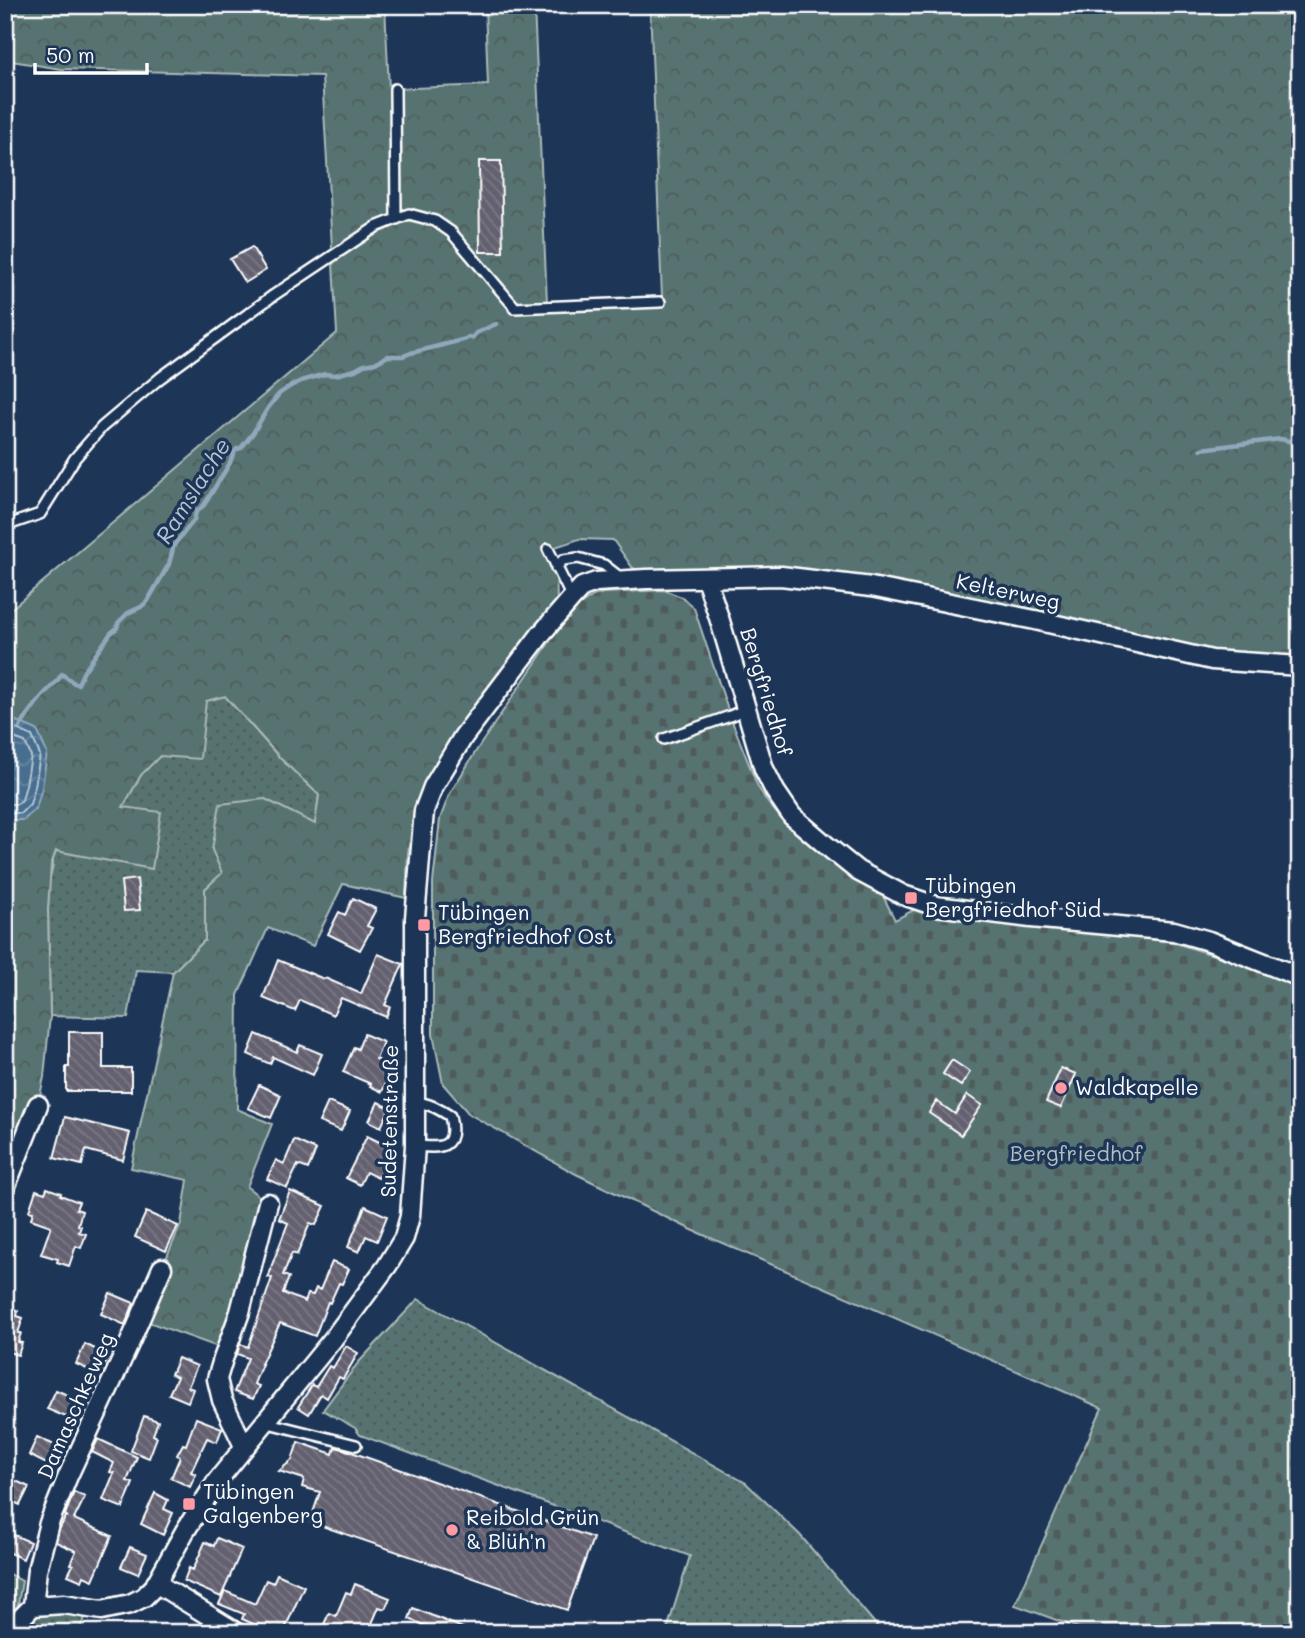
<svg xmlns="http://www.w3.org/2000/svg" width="1305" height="1638" font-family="Mali,sans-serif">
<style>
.grass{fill:url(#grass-dots);stroke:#aab9b8;stroke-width:2}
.forest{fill:url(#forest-crowns);stroke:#aab9b8;stroke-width:2}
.cemetery{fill:url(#cemetery-stones);stroke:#aab9b8;stroke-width:2}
.water{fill:url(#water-waves);stroke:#91a8bc;stroke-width:2}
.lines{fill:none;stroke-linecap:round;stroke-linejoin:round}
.shore{stroke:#b5c5d2;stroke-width:2}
.stream{stroke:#91a8bc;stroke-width:4.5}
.building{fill:url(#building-back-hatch);stroke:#fff;stroke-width:2}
.lane-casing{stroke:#fff;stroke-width:14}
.street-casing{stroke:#fff;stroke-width:23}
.lane{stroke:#1d3557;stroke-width:9}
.street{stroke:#1d3557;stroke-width:18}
.poi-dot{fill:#ff9aa2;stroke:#1d3557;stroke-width:2.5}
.labels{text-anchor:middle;stroke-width:7;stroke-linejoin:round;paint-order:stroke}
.street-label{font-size:21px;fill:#fff;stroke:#1d3557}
.poi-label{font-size:21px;fill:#fff;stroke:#1d3557;text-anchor:start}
.park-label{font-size:21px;fill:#b3c0bf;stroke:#1d3557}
.water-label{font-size:23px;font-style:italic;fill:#b5c5d2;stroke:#1d3557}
</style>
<defs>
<pattern id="grass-dots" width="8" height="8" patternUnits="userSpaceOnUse" patternTransform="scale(1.75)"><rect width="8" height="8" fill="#567371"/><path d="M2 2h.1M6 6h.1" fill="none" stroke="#505c5b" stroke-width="1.8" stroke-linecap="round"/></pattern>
<pattern id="forest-crowns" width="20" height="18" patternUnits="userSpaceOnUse" patternTransform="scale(1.75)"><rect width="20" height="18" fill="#567371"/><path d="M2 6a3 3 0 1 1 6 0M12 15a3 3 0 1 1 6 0" fill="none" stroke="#505c5b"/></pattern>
<pattern id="cemetery-stones" width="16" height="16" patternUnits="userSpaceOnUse" patternTransform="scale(1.75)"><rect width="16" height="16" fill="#567371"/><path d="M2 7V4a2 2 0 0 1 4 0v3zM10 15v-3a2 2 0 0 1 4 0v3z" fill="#505c5b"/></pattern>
<pattern id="water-waves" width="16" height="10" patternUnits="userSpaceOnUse" patternTransform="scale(1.75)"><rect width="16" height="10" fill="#476e8f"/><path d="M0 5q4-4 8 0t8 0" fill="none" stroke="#6384a0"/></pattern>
<pattern id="building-back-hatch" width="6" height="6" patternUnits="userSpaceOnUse" patternTransform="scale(1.75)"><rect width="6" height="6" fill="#646070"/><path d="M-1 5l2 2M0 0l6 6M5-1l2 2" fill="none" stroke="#7b7885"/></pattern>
</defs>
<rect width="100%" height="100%" fill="#1d3557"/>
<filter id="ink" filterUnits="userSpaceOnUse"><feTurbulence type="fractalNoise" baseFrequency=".0143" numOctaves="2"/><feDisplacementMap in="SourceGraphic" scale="14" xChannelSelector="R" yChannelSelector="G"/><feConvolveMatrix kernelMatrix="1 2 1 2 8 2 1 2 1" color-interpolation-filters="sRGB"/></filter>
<g filter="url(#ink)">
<path class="grass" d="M225,696L280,758L319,795L315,825L265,799L223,873L205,889V940L173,972L136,970L128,1018L50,1016L48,909L49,881L53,865V850L123,807L141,775L160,756L206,701Z
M418,1299L746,1483L800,1535L883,1633H666L690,1556L360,1435L355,1428L323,1410L358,1363Z
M90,1608L78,1633H11L24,1614Z"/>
<path class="forest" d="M5,5H385L389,89L488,85L485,5H534L547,302L662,297L650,5H1300V659L1212,653L870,583L644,574L632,567L613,540L579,539L549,549L556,568L557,603L454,735L424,785L415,808L408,853L406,898L343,884L313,946L268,928L238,995L237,1109L272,1124L247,1187L268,1203L226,1350L140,1319L181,1224L188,1180L131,1168L173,972L205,940V889L222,873L212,850L220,804L265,799L315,824L319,795L281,759L225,696L206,701L200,759L160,756L141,775L123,807L161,812L152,869L56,851L51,865L48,909L50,1016L44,1077L38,1105L5,1187V614L337,333L322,76L61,69L5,60Z
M5,1572L22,1581L17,1610L8,1619L5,1624Z"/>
<path class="cemetery" d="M664,590L682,597L694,608L730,716L758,787L768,803L785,823L821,851L859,876L883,896L895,920L921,906L1030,923L1172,942L1236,962L1300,987V1633H1092L1015,1605L1102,1408L690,1229L576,1174L469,1114L443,1084L433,1034V883L440,819L449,795L478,748L551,640L577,607L593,596L603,593Z"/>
<path class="water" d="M9,718L37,730L47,753L42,788L36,808L24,820H5V720Z"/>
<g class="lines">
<path class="shore" d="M5,726H10L32,736L40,755L35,786L30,804L21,813H5
M5,735L25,742L31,756L26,785L22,800L17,804H5"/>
<path class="stream" d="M1201,449L1281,439L1300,444
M20,727C28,715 36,702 46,692C52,686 57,682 62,674L74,683L78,684L84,671L111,633L117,628L118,623L128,613L141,607L147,602L169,564L174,545L194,520L196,512L204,505L230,463L233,454L237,449L241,448L253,433L268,408L279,394L289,387L301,381L325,374L335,375L355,370L364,365L375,363L388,356H403L411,353L466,339L468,337L472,338L476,333L496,324"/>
</g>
<path class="building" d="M479,161H501L503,252H480Z
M252,247L266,270L245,283L230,259Z
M137,879L140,910L124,911L121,881Z
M353,898L376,909L367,926L372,928L360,950L328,934L339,912L345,915Z
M378,954L403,964L385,1005L390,1007L386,1017L341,998L333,1015L300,1000L295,1011L263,998L278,960L324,979L325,978L361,994Z
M69,1032H103V1068H131V1091H66V1067H69Z
M256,1034L297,1052L300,1045L322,1054L313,1075L273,1057L270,1064L248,1054Z
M364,1034L383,1042L376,1059L393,1067L382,1092L370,1086L371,1084L343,1072L354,1047L358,1049Z
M952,1060L970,1072L961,1086L943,1074Z
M1061,1068L1076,1074L1061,1108L1046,1102Z
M259,1085L281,1095L271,1118L248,1108Z
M967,1095L982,1105L961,1135L929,1113L936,1101L955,1114Z
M328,1102L350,1111L341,1131L319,1122Z
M378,1102L390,1108L381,1127L369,1121Z
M65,1117L130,1133L123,1160L86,1150L82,1165L54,1158Z
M367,1136L392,1148L378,1178L366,1172L360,1185L346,1178Z
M294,1140L316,1150L308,1169L298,1165L287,1188L267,1179L276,1160L284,1164Z
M47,1188L61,1193L60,1195L79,1202L76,1209L82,1211L78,1225L81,1226L79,1232L86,1234L81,1248L76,1246L69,1266L57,1262L58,1259L41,1254L51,1226L31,1219L33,1212L29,1211L36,1190L45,1193Z
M290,1191L325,1206L316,1225L310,1223L297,1255L292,1253L283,1275L289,1277L283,1293L305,1302L308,1294L313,1295L316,1288L320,1290L332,1262L349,1269L342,1284L339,1283L330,1303L328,1302L315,1336L280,1323L261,1364H262L254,1384L259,1386L253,1399L234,1392L248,1358L237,1354L240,1344L248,1347L272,1278L268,1277L271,1270H270L288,1223L279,1219Z
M365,1206L387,1216L377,1241L366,1236L359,1252L348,1247Z
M146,1212L178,1226L166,1251L135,1237Z
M110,1293L134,1303L125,1325L101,1314Z
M5,1308L18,1311L17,1316L23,1318L18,1333H21L18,1342L22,1343L18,1355L5,1351Z
M85,1344L109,1356L100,1375L76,1364Z
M346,1346L358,1353L343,1379L339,1377L327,1398L321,1394L309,1414L298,1407L312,1385L316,1387L329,1366L333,1368Z
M178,1358L197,1366L188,1387L193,1389L188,1402L169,1394L177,1377L171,1374Z
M56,1390L81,1401L73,1420L47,1409Z
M144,1416L158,1421L153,1435L157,1437L149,1458L131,1451Z
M196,1418L222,1428L217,1442L207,1438L191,1472L196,1474L190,1487L171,1478L180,1457L177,1455L183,1444L186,1445Z
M37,1437L61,1448L52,1467L29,1455Z
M98,1439L137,1457L127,1481L133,1483L123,1508L103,1500L114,1473L110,1472L114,1463L92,1452Z
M298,1442L333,1454L335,1447L343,1449L593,1538L567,1610L310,1522L320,1492L302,1487L304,1479L279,1471L292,1460Z
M5,1476L29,1487L20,1505L5,1498Z
M74,1492L85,1497L74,1519L112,1536L93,1580L84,1576L82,1581L68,1575L73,1565L70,1564L76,1551L56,1542L59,1530L66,1516L68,1517L65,1515Z
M155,1493L168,1500L164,1509L173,1513L163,1535L141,1524Z
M5,1531L30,1542L23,1559L5,1551Z
M217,1538L242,1549L221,1597L184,1581L189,1568L193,1570L205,1542L214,1546Z
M130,1547L147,1554L138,1574L121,1567Z
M277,1574L304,1586L283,1633H274L242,1619L244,1614L219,1604L225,1591L255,1604L266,1580L273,1583Z
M355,1584L390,1598L385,1609L379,1607L368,1633L355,1627L353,1633H320L329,1613L336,1616L346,1592L351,1594Z
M413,1608L473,1632L472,1633H429L431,1628L409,1619Z"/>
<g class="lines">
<defs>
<path id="lane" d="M395,89L396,219
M514,308L660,302
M5,526L40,514L75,458L102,427L160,378L274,295L376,227L409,214L435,221L451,232L513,305
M548,549L572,598
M556,568L563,560L578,558L604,565L622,579
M664,739L730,716L746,709
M415,1146C440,1148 458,1150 450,1116C439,1109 429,1103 415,1102
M264,1422L356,1445"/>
<path id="street" d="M706,578L720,621L764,769L775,791L792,816L827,846L858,871L903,895L936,906L1031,918L1174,931L1209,941L1300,977
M5,1188L38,1105
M244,1446L222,1400L217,1379L223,1359L240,1312L268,1203
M156,1583L237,1633
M33,1606L37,1570L49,1523L68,1476L130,1342L162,1268
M11,1633L15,1624L33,1606L64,1604L102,1610L130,1604L144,1597L154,1587L185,1531L217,1481L333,1339L387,1266L404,1238L410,1216L415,1146V918L424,811L433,787L463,737L541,634L572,598L582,587L596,582L646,579L781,576L871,587L1035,620L1212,660L1300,666"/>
</defs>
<use href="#lane" class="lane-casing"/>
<use href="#street" class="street-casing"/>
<use href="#lane" class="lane"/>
<use href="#street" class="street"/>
</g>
</g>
<g class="poi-dot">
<rect x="904" y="891" width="14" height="14" rx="3.5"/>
<rect x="417" y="918" width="14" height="14" rx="3.5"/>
<circle cx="1061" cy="1088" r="7"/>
<rect x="182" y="1497" width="14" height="14" rx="3.5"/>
<circle cx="452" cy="1530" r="7"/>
</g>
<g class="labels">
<g class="street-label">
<text transform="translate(1008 592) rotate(12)" y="7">Kelterweg</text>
<text transform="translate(766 692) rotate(73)" y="7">Bergfriedhof</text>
<text transform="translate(390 1121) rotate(-89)" y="7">Sudetenstraße</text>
<text transform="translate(76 1406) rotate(-66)" y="7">Damaschkeweg</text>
</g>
<g class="poi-label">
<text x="925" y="893">Tübingen<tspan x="925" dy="24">Bergfriedhof Süd</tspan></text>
<text x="438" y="920">Tübingen<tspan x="438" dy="24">Bergfriedhof Ost</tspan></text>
<text x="1075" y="1095">Waldkapelle</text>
<text x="203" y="1499">Tübingen<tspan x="203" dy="24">Galgenberg</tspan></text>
<text x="466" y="1525">Reibold Grün<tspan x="466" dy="24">&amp; Blüh'n</tspan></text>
</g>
<g class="park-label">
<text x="1076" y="1161">Bergfriedhof</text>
</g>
<g class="water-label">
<text transform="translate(193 491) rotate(-58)" y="8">Ramslache</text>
</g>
</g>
<rect width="1305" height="1638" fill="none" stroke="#1d3557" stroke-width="28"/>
<rect x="14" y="14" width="1277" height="1610" fill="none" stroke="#fff" stroke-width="2.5" filter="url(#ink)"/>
<path d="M35 63v10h112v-10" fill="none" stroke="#ffffff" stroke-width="3.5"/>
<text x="46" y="63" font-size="21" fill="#ffffff" stroke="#1d3557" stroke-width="5" paint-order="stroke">50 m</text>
</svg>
